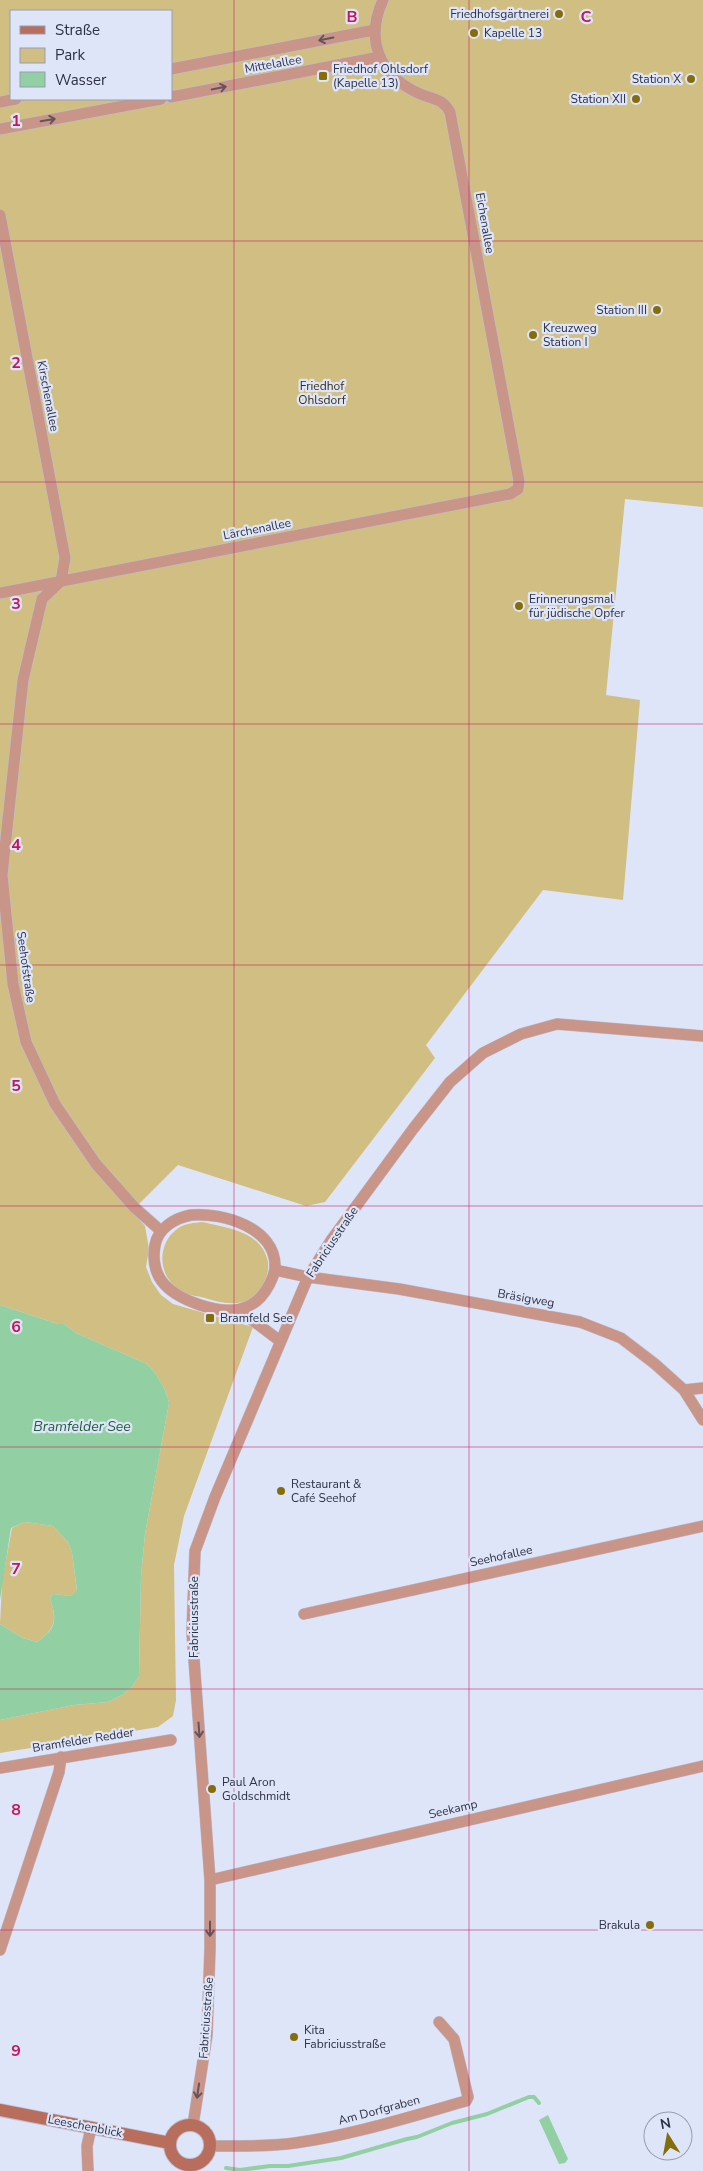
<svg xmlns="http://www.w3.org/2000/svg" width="703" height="2171" font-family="'Nunito Sans',sans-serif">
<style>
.green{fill:#d1be82;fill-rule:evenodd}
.water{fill:#92d0a4}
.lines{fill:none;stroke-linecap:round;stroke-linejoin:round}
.stream{stroke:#92d0a4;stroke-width:4}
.street-casing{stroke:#bbc1d5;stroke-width:12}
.secondary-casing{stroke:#bbc1d5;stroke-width:14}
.street{stroke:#ca9589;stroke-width:11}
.secondary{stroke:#b96d5c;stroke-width:12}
.oneway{stroke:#63545c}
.grid{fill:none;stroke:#c2185b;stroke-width:1;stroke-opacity:0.55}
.poi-dot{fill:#846d0a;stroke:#dfe5f9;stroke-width:2}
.labels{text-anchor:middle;stroke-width:4.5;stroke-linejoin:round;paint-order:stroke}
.poi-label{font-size:12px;fill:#2c3144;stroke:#dfe5f9;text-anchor:start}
.street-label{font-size:12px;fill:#2c3144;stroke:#dfe5f9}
.park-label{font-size:12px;fill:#382f11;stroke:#dfe5f9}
.water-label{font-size:14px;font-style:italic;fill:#1e6138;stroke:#dfe5f9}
.grid-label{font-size:16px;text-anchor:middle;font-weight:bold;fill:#c2185b;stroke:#dfe5f9;stroke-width:4.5;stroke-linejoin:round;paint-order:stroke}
</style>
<rect width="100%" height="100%" fill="#dfe5f9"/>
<path class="green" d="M0,0H703V507L625,499L606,695L640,700L623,900L543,890L426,1045L435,1058L325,1202L306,1206L178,1165L132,1211L145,1226L149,1249L146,1267L152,1282L161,1295L173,1304L253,1327L184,1516L174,1565L176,1700L173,1716L158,1727L0,1753V1720L74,1705L108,1702L122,1695L132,1687L139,1676L141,1576L145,1534L169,1403C167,1391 157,1373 147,1364L76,1333L64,1324H58L0,1305ZM11,11H171V99H11Z
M203,1222C226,1228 254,1230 265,1253C270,1263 269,1273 264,1282C259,1292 254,1299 243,1302C229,1305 218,1302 205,1298C197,1296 187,1295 180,1290C157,1276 157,1244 177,1229C185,1223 194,1223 203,1222Z
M25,1522L53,1526L68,1542L72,1553L77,1591L71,1596L53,1594L50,1598C57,1620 56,1628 37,1642L23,1638L0,1624L2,1582L12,1528Z"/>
<path class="water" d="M0,1305L58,1324H64L76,1333L147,1364C157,1373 167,1391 169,1403L145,1534L141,1576L139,1676L132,1687L122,1695L108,1702L74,1705L0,1720V1624L23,1638L37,1642C57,1628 57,1620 50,1598L53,1594L71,1596L77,1590L72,1553L68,1542L53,1526L25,1522L11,1528L0,1600Z
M548,2115L568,2159L565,2163L559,2164L539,2120Z"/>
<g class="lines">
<path class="stream" d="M226,2168L240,2170L270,2166H288L341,2158L407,2139L417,2137L452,2123L487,2114L529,2097H534L539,2103"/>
<defs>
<path id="street" d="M171,69L374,30
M171,97L379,57
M0,102L16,99
M0,129L161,99
M0,215L65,558L61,581
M61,581L42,599L23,680L2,875L13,984L26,1042L55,1104L96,1164L135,1208L161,1231
M0,593L510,494L518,489L519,481L450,112C441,97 433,100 418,93C379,75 365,39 383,0
M191,1215C223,1212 276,1228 275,1267C275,1274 272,1279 269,1285C254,1314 228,1314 200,1305C171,1295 149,1280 155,1245C158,1228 175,1218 191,1215Z
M275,1270L308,1277L399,1289L580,1322L621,1338L655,1364L684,1390L703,1420
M239,1310L280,1341
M684,1390L703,1388
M304,1614L703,1526
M0,1768L171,1740
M210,1880L703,1766
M0,1950L59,1772L61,1757
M193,2125L207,2035L210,1949V1880L192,1632L195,1551L215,1497L308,1277L332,1239L413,1129L450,1082L483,1053L521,1034L557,1024L703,1036
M211,2146C239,2146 267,2147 295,2143C353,2135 409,2117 466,2101L468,2097L454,2039L439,2022
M88,2171L87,2146L91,2128"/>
<path id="secondary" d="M0,2110L170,2143
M170 2145a20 20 0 1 1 40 0a20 20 0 1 1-40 0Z"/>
</defs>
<use href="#street" class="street-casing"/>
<use href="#secondary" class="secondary-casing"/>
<use href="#street" class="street"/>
<use href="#secondary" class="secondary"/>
</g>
<defs><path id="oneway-shaft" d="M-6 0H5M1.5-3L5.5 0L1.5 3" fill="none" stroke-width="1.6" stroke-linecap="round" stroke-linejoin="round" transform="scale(1.25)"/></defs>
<g class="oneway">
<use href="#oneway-shaft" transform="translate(326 39) rotate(169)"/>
<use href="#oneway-shaft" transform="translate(219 88) rotate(-11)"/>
<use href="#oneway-shaft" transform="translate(48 120) rotate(-10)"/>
<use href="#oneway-shaft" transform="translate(199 1730) rotate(86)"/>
<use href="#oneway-shaft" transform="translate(210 1929) rotate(90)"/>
<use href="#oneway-shaft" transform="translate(198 2091) rotate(98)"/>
</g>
<path class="grid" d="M234,0V2171M469,0V2171M0,241H703M0,482H703M0,724H703M0,965H703M0,1206H703M0,1447H703M0,1689H703M0,1930H703"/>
<g class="poi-dot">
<circle cx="559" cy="14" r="5"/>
<circle cx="474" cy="33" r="5"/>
<rect x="318" y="71" width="10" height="10" rx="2.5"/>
<circle cx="691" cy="79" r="5"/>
<circle cx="636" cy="99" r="5"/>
<circle cx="657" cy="310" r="5"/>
<circle cx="533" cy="335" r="5"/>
<circle cx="519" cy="606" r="5"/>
<rect x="205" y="1313" width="10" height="10" rx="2.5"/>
<circle cx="281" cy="1491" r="5"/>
<circle cx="212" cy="1789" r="5"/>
<circle cx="650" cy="1925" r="5"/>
<circle cx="294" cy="2037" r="5"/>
</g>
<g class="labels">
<g class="poi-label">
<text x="549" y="18" text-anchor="end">Friedhofsgärtnerei</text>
<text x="484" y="37">Kapelle 13</text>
<text x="333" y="73">Friedhof Ohlsdorf<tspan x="333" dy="14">(Kapelle 13)</tspan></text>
<text x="681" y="83" text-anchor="end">Station X</text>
<text x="626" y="103" text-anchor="end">Station XII</text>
<text x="647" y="314" text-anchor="end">Station III</text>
<text x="543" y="332">Kreuzweg<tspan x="543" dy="14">Station I</tspan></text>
<text x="529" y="603">Erinnerungsmal<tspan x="529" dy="14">für jüdische Opfer</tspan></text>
<text x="220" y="1322">Bramfeld See</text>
<text x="291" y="1488">Restaurant &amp;<tspan x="291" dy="14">Café Seehof</tspan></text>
<text x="222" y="1786">Paul Aron<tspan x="222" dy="14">Goldschmidt</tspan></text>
<text x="640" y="1929" text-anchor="end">Brakula</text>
<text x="304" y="2034">Kita<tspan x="304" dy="14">Fabriciusstraße</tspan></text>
</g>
<g class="street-label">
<text transform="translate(273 64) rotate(-10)" y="4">Mittelallee</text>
<text transform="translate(485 223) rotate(80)" y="4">Eichenallee</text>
<text transform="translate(48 396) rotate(79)" y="4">Kirschenallee</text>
<text transform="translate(257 529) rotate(-11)" y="4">Lärchenallee</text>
<text transform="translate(26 967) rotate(82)" y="4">Seehofstraße</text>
<text transform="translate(332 1242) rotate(-56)" y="4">Fabriciusstraße</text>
<text transform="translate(526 1298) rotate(10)" y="4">Bräsigweg</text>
<text transform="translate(501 1556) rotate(-12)" y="4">Seehofallee</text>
<text transform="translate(194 1617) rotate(-90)" y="4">Fabriciusstraße</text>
<text transform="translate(83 1740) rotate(-9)" y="4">Bramfelder Redder</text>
<text transform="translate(453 1809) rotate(-13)" y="4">Seekamp</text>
<text transform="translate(206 2018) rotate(-86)" y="4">Fabriciusstraße</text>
<text transform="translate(379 2110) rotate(-15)" y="4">Am Dorfgraben</text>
<text transform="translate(85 2126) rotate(11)" y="4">Leeschenblick</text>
</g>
<g class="park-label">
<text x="322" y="390">Friedhof<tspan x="322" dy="14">Ohlsdorf</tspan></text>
</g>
<g class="water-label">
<text x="82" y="1431">Bramfelder See</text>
</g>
</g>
<g class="grid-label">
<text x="352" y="22">B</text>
<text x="586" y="22">C</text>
<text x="16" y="126">1</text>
<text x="16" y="368">2</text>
<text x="16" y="609">3</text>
<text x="16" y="850">4</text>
<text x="16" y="1091">5</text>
<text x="16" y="1332">6</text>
<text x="16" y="1574">7</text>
<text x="16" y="1815">8</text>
<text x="16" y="2056">9</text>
</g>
<rect x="10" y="10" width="162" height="90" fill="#dfe5f9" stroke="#979db1"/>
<rect x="20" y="26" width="25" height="8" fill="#b96d5c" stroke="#979db1"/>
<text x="55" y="35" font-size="15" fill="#2c3144">Straße</text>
<rect x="20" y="48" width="25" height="15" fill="#d1be82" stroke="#979db1"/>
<text x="55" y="60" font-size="15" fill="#2c3144">Park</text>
<rect x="20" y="72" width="25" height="15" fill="#92d0a4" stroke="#979db1"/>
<text x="55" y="85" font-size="15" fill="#2c3144">Wasser</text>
<g transform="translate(668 2136) rotate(349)"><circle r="24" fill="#dfe5f9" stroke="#979db1"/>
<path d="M0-4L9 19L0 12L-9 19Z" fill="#846d0a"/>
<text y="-8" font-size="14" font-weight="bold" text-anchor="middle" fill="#2c3144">N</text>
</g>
</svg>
